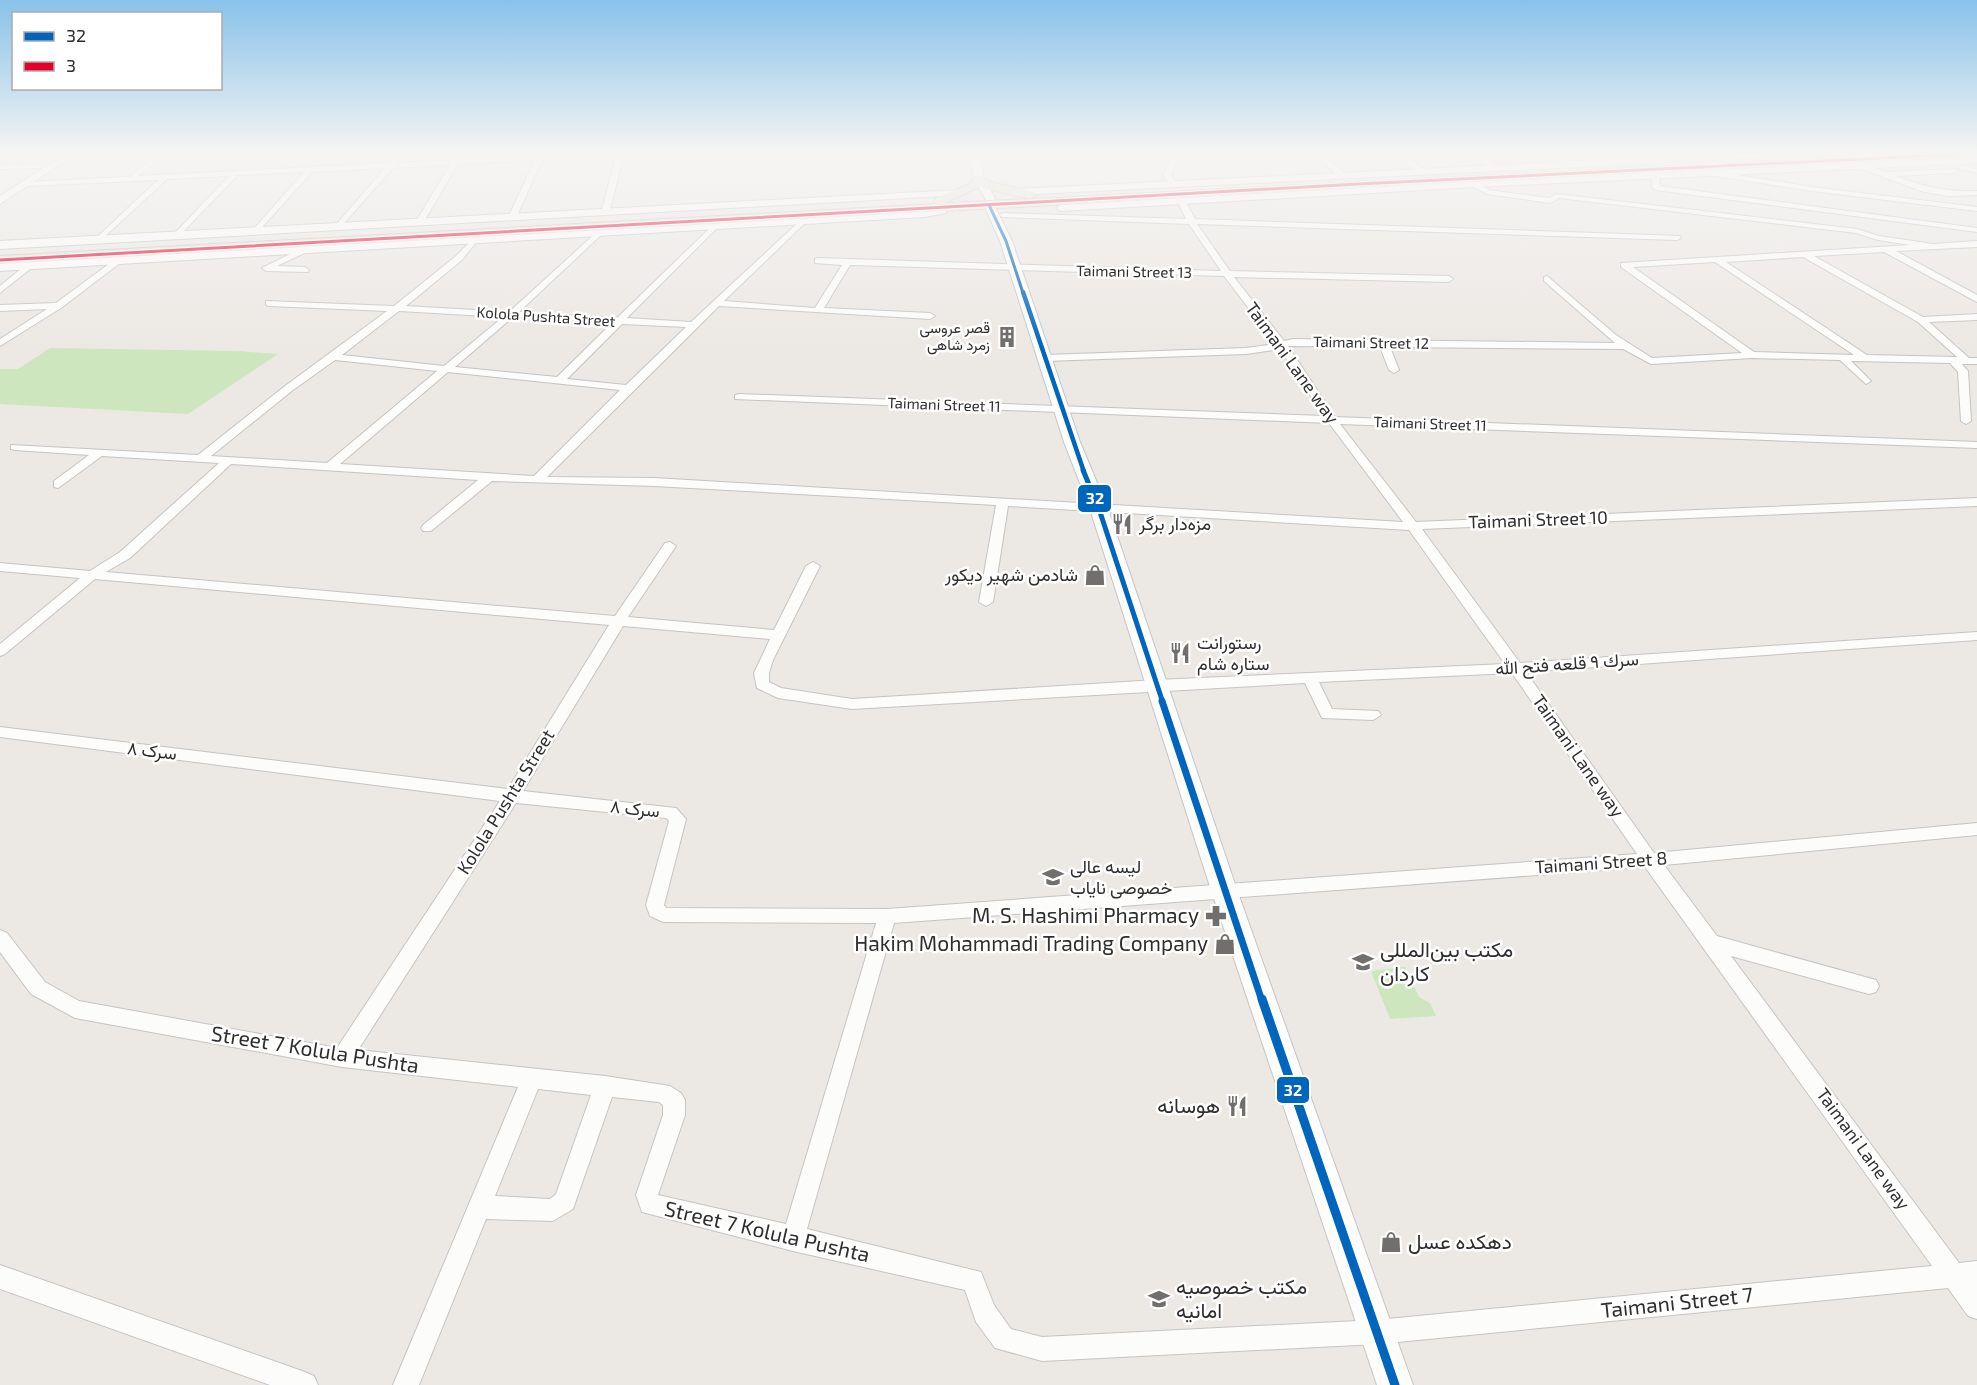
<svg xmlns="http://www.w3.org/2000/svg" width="1977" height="1385" font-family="'Exo 2',Vazirmatn,sans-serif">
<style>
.green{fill:#cee6be}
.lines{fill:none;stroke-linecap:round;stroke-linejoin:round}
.street-casing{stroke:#c5c4c5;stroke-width:2}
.secondary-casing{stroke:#c5c4c5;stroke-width:2}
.primary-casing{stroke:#c6c5c4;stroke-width:2}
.street{fill:#fcfcfb;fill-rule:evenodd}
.secondary{fill:#fcfcfb;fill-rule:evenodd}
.primary{fill:#e8e4d6;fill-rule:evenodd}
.bus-1-far4-casing{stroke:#fff;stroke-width:5}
.bus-1-far3-casing{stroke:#fff;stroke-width:8}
.bus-1-far2-casing{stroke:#fff;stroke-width:9}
.bus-1-far1-casing{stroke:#fff;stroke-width:11}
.bus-1-casing{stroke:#fff;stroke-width:14}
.bus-2-casing{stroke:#fff;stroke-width:5}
.bus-1-far4{stroke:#0065bd;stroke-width:3}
.bus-1-far3{stroke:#0065bd;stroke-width:4.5}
.bus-1-far2{stroke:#0065bd;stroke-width:5}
.bus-1-far1{stroke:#0065bd;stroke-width:7}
.bus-1{stroke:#0065bd;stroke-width:9}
.bus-2{stroke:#e4002b;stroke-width:3}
.labels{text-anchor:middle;stroke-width:5;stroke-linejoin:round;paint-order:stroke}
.far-street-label{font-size:15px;fill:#2e2e2e;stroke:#fff}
.far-poi-label{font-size:15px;fill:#2e2e2e;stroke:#fff;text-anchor:end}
.street-label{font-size:18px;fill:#2e2e2e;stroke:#fff}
.poi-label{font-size:18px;fill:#2e2e2e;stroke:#fff;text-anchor:start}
.near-poi-label{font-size:21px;fill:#2e2e2e;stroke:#fff;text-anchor:end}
.near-street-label{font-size:21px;fill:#2e2e2e;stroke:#fff}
.line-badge{stroke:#fff;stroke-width:2}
.badge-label{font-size:16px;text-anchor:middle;font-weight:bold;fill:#fff}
</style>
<rect width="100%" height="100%" fill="#ece8e4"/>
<path class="green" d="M50,348L237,351L278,354L188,414L0,404V369H18Z
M1405,967L1419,997L1430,1003L1436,1016L1390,1019L1371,971Z"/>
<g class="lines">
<defs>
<path id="street" d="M158,154H166L138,176L389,163L395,159L399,161L397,163L453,160L459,154L463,156L460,160L537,156L538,154H544V156L624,154L609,213L605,215L601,213L616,156L542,160L516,218L512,220L508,218L535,160L458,164L423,223L419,225L415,223L450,165L393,168L338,230L334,228L335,226L385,168L312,172L256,234L252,232L253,230L304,172L238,175L177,238H174V234L229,176L167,179L99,242H96V238L158,180L27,186L23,184L27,182L129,177Z
M1139,154L1179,156L1171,175L1177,185H1171L1163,175L1172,160Z
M1313,154H1321L1347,175L1340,177Z
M1395,154H1403L1425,170L1418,172Z
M1472,154H1480L1499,167L1492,169Z
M1549,154H1558L1572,163L1565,165Z
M1617,154H1626L1638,161L1631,163Z
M112,155L115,159L63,161L59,159L63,157Z
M1848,159L1885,172L1958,169L1955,173L1895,176C1926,187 1945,192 1977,191V195L1949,196L1924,192L1845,163Z
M1946,160L1977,169V173L1943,164Z
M39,164L42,168L0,169V165Z
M1712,171L1812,187L1977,207V211L1812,191L1709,175Z
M1652,174L1659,176L1660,186L1977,228V232L1656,190L1652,188Z
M1472,182H1478L1489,190L1549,198L1557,194L1857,229L1879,236L1933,244L1977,241V247L1896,251L1977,295V302L1884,252L1814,256L1923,317L1977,314V320L1929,322L1969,358H1977V364H1962L1968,371L1971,421L1966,424L1961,421L1958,372L1950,363L1851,361L1871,381L1866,384L1840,360L1752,358L1651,364L1623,349L1390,347L1399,370L1394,373L1389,370L1380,347L1288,346L1335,417L1977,442V448L1340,424L1416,522L1977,498V506L1422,529L1520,663L1977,632V640L1526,672L1654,853L1977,823V835L1664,865L1717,936L1876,980L1879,986L1876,992L1869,994L1731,956L1959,1263L1977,1261V1319L1968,1316L1948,1288L1377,1344L1042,1361L995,1348L976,1322L965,1290L793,1251L642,1212L636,1195L663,1115V1105L659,1102L612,1097L573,1209L553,1221L486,1219L419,1385H393L518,1087L342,1067L75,1018L31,994L0,952V930L7,933L45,982L79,1001L337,1048L500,801L0,737V727L508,789L609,625L95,579L5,654L0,656V644L80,578L0,571V563L90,571L120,552L219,463L102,456L58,488L54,487V481L89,455L15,450L11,449V445L198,455L285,386L387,311L269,306L266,305V301L394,306L456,256L474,238L478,240L462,260L406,306L509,312L598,231H601V235L519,312L617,318L714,224H717V228L627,318L691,322L802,219L806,221L805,223L724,301L815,308L842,265L815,263V259L818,258L1221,271L1189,224L1003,217L999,215L1003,213L1186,219L1178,202L1182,200L1186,202L1195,219L1680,236L1681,238L1677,240L1197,224L1230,271L1449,276L1453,279L1449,282L1234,277L1284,341L1293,339L1615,343L1544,281V277L1547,276L1616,335L1652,358L1742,353L1621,267V263L1910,245L1878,240L1856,233L1559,198L1550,203L1487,194L1472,186ZM1803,257L1918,322L1957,357L1867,355L1726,262ZM1715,262L1854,355L1754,352L1633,267ZM850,265L1224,276L1276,344L1246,348L1045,355L1040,358L1045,361L1246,354L1280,349L1324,416L739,394L735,395V399L1329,423L1403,522L654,478L547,477L719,306L930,319L935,316L930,313L824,308ZM399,311L503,317L444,366L342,355ZM513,317L612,323L557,377L455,367ZM622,324L686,327L626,385L567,379ZM335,360L437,371L327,463L211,456L293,390ZM448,372L620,390L534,476L340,464ZM231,464L478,480L423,525L421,528L423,531H431L492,481L654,486L996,505L979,602L986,606L993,602L1008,506L1409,530L1505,664L1156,680L852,699L781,688L769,682V673L773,660L820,566L813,562L806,566L774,630L628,617L676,546L670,542L665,543L615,616L106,572L130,558ZM623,626L770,639L754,673L757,688L778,698L852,709L1305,683L1322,718L1373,720L1381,715L1378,711L1332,709L1319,682L1512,673L1637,854L887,909L666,908L664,905L686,819L676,808L523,791ZM516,803L666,818L669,821L646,905L650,916L663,922L876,923L786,1224L658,1195L685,1115V1100L681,1093L670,1086L605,1076L358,1050ZM1645,867L1932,1266L1377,1320L1042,1337L1011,1329L994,1305L981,1272L807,1229L894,923ZM538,1089L591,1095L556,1194L550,1199L495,1196Z
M308,245L311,246V250L277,266L305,267L309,270L308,272L266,271L262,268Z
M117,258L124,260L61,308L0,346V339L47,309L0,311V305L56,303Z
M28,263L35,265L0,293V286Z
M0,1265L305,1372L314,1376L318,1385H270L0,1289Z"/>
<path id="secondary" d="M65,154H76L0,204V196Z
M969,154H979L984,179L995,198L994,200H986L974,179Z
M1723,154H1782L1777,157L1017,195L1012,192L1017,189Z
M1977,157V163L1475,187L1061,211L1056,208L1061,205L1475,181Z
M958,190L962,191V195L0,249V241Z
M989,202L994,205L1012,241L1080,442L1108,509L1237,890L1413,1385H1377L1211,890L1090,509L1064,442L1000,241L984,205Z
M942,208L946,209V213L924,217L0,271V263L924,211Z"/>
<path id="primary" d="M1899,154H1968L1962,157L1358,188L0,264V256L936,204L934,201L936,198L970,184L975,176L979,175L991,182L1034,192L1036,195L1030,199ZM981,186L983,188L1030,199L945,203Z"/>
</defs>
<use href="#street" class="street-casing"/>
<use href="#secondary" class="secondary-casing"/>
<use href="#primary" class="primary-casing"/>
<use href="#street" class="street"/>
<use href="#secondary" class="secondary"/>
<use href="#primary" class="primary"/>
<defs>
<path id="bus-1-far4" d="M989,205L1006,241L1023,293"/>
<path id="bus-1-far3" d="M1023,292L1084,472"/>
<path id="bus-1-far2" d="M1083,470L1099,509L1163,703"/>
<path id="bus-1-far1" d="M1162,701L1262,1001"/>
<path id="bus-1" d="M1262,999L1395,1385"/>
<path id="bus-2" d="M0,260L1358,184L1962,154"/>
</defs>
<use href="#bus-1-far4" class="bus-1-far4-casing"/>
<use href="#bus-1-far3" class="bus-1-far3-casing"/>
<use href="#bus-1-far2" class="bus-1-far2-casing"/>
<use href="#bus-1-far1" class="bus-1-far1-casing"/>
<use href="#bus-1" class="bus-1-casing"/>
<use href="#bus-2" class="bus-2-casing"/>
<use href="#bus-1-far4" class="bus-1-far4"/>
<use href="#bus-1-far3" class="bus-1-far3"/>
<use href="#bus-1-far2" class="bus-1-far2"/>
<use href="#bus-1-far1" class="bus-1-far1"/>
<use href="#bus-1" class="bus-1"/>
<use href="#bus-2" class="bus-2"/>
</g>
<linearGradient id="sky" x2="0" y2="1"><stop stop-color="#88c2ea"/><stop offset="0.44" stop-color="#f6f5f3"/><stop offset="1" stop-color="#f6f5f3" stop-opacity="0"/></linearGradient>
<rect width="1977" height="348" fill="url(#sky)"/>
<defs>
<symbol id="building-bare" viewBox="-9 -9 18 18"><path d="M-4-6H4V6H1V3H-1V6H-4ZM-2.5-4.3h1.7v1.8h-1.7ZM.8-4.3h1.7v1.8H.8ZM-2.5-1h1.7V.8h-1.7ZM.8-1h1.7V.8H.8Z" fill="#706f6e" stroke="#fff" stroke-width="2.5" paint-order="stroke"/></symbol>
<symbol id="restaurant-bare" viewBox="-9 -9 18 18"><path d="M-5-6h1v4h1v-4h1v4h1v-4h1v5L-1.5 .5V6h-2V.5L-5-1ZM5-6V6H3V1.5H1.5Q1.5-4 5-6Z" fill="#706f6e" stroke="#fff" stroke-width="2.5" paint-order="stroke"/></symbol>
<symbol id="shop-bare" viewBox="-9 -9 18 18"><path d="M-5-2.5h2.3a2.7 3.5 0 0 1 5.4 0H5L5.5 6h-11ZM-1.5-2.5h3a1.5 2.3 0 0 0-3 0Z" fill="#706f6e" stroke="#fff" stroke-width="2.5" paint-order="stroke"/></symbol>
<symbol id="school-bare" viewBox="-9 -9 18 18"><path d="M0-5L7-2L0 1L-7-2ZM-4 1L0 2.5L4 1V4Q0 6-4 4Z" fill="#706f6e" stroke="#fff" stroke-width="2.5" paint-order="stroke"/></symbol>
<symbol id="pharmacy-bare" viewBox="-9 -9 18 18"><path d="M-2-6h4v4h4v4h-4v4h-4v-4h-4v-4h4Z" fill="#706f6e" stroke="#fff" stroke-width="2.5" paint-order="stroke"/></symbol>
</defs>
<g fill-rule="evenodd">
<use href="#building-bare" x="992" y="322" width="30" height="30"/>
<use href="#restaurant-bare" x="1107" y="509" width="30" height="30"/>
<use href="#shop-bare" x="1080" y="560" width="30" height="30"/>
<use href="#restaurant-bare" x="1165" y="638" width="30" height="30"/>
<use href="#school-bare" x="1038" y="862" width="30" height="30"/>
<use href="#pharmacy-bare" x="1201" y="901" width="30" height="30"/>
<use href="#shop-bare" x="1210" y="929" width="30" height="30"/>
<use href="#school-bare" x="1348" y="947" width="30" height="30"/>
<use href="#restaurant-bare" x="1222" y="1091" width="30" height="30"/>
<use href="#shop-bare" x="1376" y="1227" width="30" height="30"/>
<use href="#school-bare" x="1144" y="1284" width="30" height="30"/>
</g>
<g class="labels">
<g class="far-street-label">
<text transform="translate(1134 272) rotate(1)" y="5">Taimani Street 13</text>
<text transform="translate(546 317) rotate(4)" y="5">Kolola Pushta Street</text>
<text transform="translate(1371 343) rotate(1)" y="5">Taimani Street 12</text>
<text transform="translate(944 405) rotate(2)" y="5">Taimani Street 11</text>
<text transform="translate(1430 424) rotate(2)" y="5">Taimani Street 11</text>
</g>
<g class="far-poi-label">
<text x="990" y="333">قصر عروسی<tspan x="990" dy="17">زمرد شاهی</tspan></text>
</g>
<g class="street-label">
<text transform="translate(1292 363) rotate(54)" y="6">Taimani Lane way</text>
<text transform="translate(1538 520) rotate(-2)" y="6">Taimani Street 10</text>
<text transform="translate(1567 664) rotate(-4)" y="6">سرك ٩ قلعه فتح الله</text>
<text transform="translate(152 751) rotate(7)" y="6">سرک ۸</text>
<text transform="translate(1578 756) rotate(55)" y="6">Taimani Lane way</text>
<text transform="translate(506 802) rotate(-58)" y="6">Kolola Pushta Street</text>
<text transform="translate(635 809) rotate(6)" y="6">سرک ۸</text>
<text transform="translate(1601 863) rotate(-4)" y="6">Taimani Street 8</text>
<text transform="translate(1863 1149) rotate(54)" y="6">Taimani Lane way</text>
</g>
<g class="poi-label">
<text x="1139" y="530">مزه‌دار برگر</text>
<text x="1078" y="581" text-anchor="end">شادمن شهیر دیکور</text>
<text x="1197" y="649">رستورانت<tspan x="1197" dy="21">ستاره شام</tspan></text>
<text x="1070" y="873">لیسه عالی<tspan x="1070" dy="21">خصوصی نایاب</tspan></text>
</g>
<g class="near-poi-label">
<text x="1199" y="923">M. S. Hashimi Pharmacy</text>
<text x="1208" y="951">Hakim Mohammadi Trading Company</text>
<text x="1380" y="957" text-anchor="start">مکتب بین‌المللی<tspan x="1380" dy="24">کاردان</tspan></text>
<text x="1220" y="1113">هوسانه</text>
<text x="1408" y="1249" text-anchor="start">دهکده عسل</text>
<text x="1176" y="1294" text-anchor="start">مکتب خصوصیه<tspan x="1176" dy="24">امانیه</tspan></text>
</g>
<g class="near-street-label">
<text transform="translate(315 1050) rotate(9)" y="7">Street 7 Kolula Pushta</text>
<text transform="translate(767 1232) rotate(13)" y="7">Street 7 Kolula Pushta</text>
<text transform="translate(1677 1303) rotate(-6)" y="7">Taimani Street 7</text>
</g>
</g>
<g class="line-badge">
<rect x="1077" y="484" width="35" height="29" rx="6" fill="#0065bd"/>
<rect x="1276" y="1076" width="34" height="28" rx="6" fill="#0065bd"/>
</g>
<g class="badge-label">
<text x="1095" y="504">32</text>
<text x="1293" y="1096">32</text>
</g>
<rect x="12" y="12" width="210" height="78" fill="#ffffff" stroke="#ababab" stroke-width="1.5"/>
<rect x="24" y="32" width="30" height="9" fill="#0065bd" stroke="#ababab" stroke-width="1.5"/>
<text x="66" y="42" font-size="18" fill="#2e2e2e">32</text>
<rect x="24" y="62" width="30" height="9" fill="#e4002b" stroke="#ababab" stroke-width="1.5"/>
<text x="66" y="72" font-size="18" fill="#2e2e2e">3</text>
</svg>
